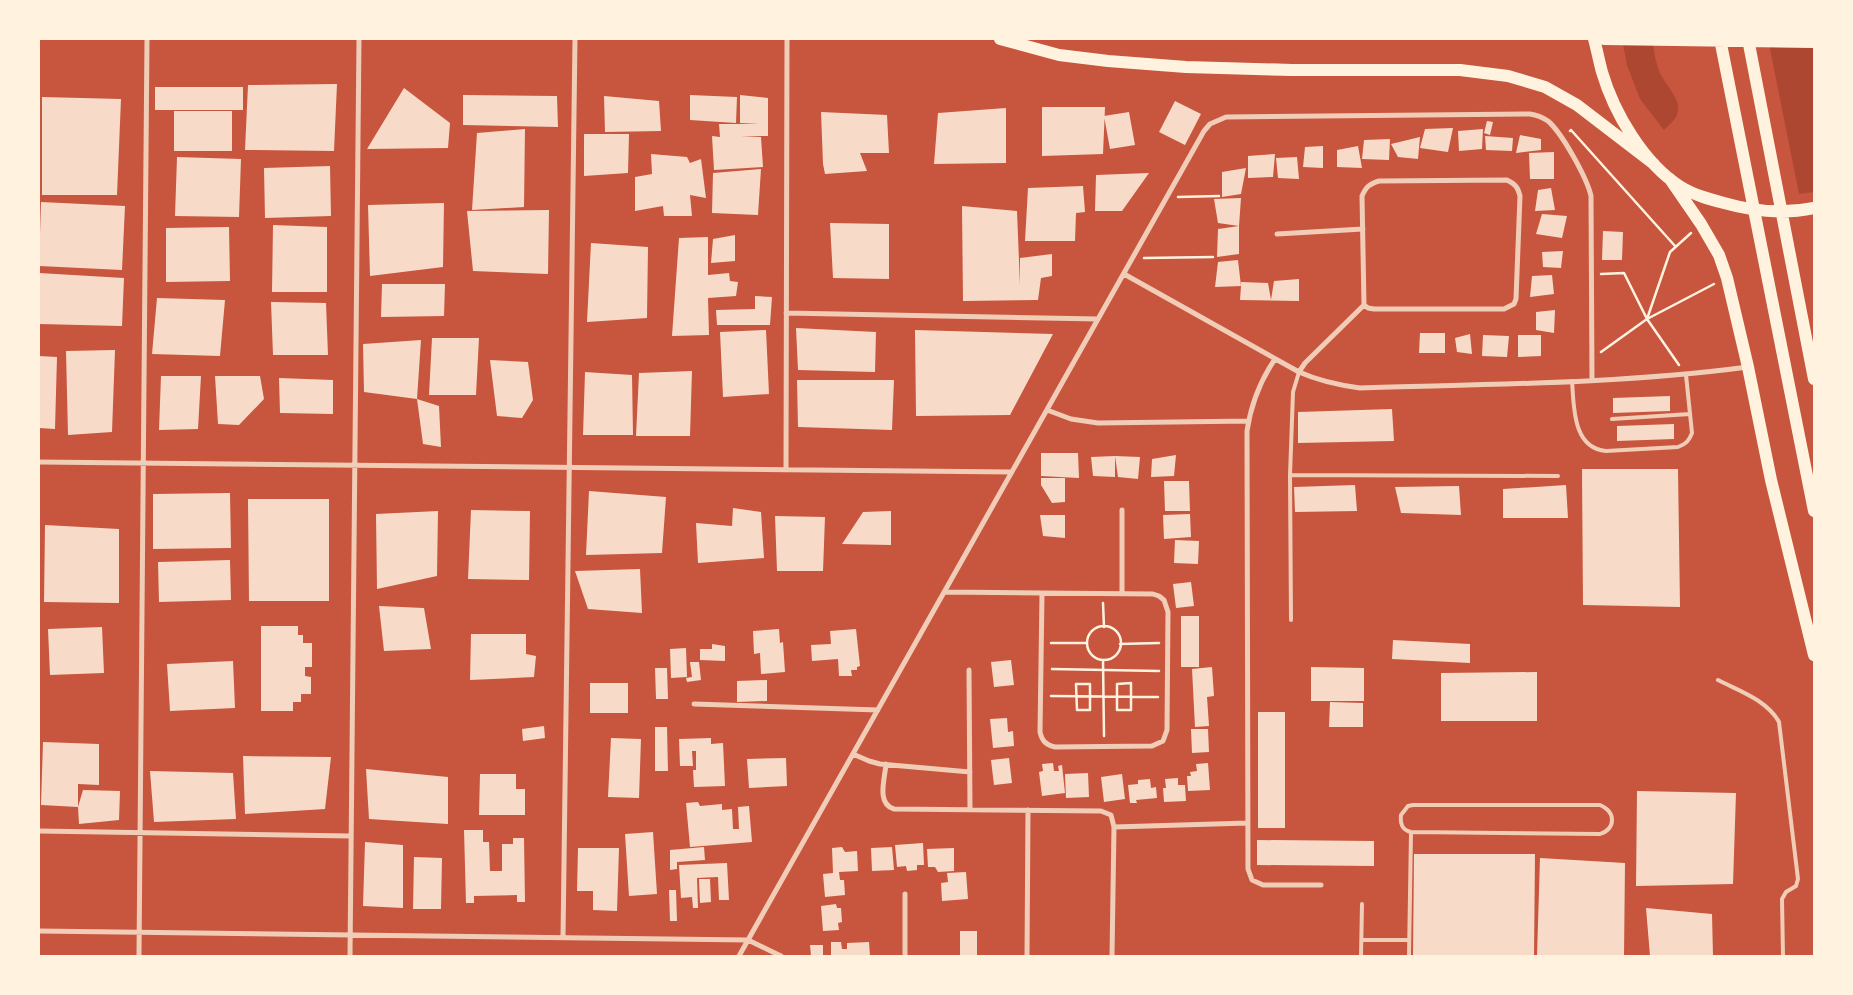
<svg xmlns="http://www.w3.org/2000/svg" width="1853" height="995" font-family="Montserrat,sans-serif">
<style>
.green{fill:#ae4732}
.building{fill:#f7dbc8}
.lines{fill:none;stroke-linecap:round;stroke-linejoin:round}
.path{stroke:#fff3e0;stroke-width:2.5}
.service{stroke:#f1ccb7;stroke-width:4}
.minor{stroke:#f1ccb7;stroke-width:5}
.trunk{stroke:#fff3e0;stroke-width:12}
</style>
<rect width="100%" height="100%" fill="#c8553d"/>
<path class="green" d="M1622,39H1653C1653,50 1656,63 1660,73C1666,86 1683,100 1677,115C1675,120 1668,126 1664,130L1640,99L1627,65Z
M1768,39H1814V192L1799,194Z"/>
<path class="building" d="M337,84L334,151L245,150L248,85Z
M155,87H243V110H155Z
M404,88L450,123L448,148L367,149Z
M463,95L557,96L558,127L463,125Z
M690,95L737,97L736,123L690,120Z
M740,95L768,98V136H741L761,137L763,167L714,170L712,136L720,137L719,124H759L740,123Z
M604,96L659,101L661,131L605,132Z
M42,97L121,99L117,195H42Z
M1175,101L1201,114L1185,145L1159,132Z
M1042,107H1105L1103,154L1042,156Z
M1006,108V163L934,164L938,113Z
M174,111H232V151H174Z
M821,112L887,115L889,153H860L867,171L825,174L823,164Z
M1129,112L1135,145L1110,149L1104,116Z
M1487,121L1493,122L1490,135L1484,133Z
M1453,128L1448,152L1420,148L1425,129Z
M525,129L524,207L472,210L477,133Z
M1483,129L1482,149L1459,151L1458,131Z
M584,134H629L628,173L584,176Z
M1520,135L1541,139V150L1516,153Z
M1485,136L1513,138L1512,151L1486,150Z
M1420,137L1418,159L1398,157L1391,144Z
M1390,139L1389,160L1362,159L1364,140Z
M1323,146V168L1303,167L1305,147Z
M1358,146L1362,168L1337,167V150Z
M1554,152V179H1530L1529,153Z
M651,154L687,157L690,163L701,159L706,198L690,195L692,216H664L663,206L635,211V177L652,174Z
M1275,154L1273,177L1248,178V156Z
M177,157L241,159L239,217L175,216Z
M1297,157L1299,179L1278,178L1276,158Z
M330,166L331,216L265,218L264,168Z
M1246,168L1241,194L1222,197V172Z
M761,169L758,215L712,213L713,173Z
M1149,173L1122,211H1095L1096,175Z
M1083,186L1085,212L1076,213L1075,241H1025L1028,188Z
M1551,188L1555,210L1535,211L1538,190Z
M1241,198L1239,226L1218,223L1214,199Z
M41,202L125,206L122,270L39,266Z
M444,203L443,267L370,276L368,205Z
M962,206L1017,211L1020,285V258L1052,254V276L1041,278L1038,300L963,301Z
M549,210L548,274L473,271L467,211Z
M1542,214L1567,216L1562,238L1536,234Z
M830,223L889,224V279L833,278Z
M273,225L327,227V292H272Z
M1239,226V254L1217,257L1218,229Z
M229,227L230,281L166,282V228Z
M1603,231L1623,232L1622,260H1602Z
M735,235V261L711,263L713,239Z
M708,237V275L729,273L730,281L738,282L736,296L708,298L709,335L672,336L679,238Z
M591,243L648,247L647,318L587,322Z
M1563,251L1561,268L1543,267L1542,252Z
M1238,260L1241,286V282L1268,283L1271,300L1274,281L1299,279V301L1240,300L1241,286L1215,287L1218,262Z
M39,273L124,278L122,326L39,324Z
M1552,275L1554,294L1530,297L1532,276Z
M382,284H445L444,316L381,317Z
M755,296L772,297L770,325H717L716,310L755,309Z
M157,298L225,300L220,356L152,354Z
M271,302L326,303L328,355H273Z
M1555,310L1554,333L1536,330V312Z
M796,328L876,332L875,372L798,370Z
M766,330L769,394L723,397L720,332Z
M915,330L1053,334L1010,415L916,416Z
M1420,333H1445V353H1419Z
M1470,334L1472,354L1457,352L1455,338Z
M1483,335L1509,336L1507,357L1482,356Z
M1518,335H1541V356L1518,357Z
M432,338H479L476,395H429Z
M421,340L417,399L439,406L441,447L423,444L417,399L364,392L363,344Z
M115,350L112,432L68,435L66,351Z
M39,356L57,357L55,429L39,428Z
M490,360L528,362L533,400L522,418L497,416Z
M692,371L690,436H636L639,373Z
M585,372L632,375L633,435H583Z
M161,376H201L198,429L159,430Z
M215,376H260L264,399L239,425L218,424Z
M279,378L333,380V414L280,413Z
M797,380H894L892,430L798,427Z
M1670,396V411L1613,413V398Z
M1392,409L1394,441L1298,443V412Z
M1674,424V439L1617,441V426Z
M1041,453H1078L1079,478L1041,476Z
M1176,455L1174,476L1151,477L1152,459Z
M1115,456V477L1093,476L1091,457L1115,456L1140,457L1138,479L1118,477Z
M1582,469H1678L1680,607L1583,605Z
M1041,478H1065V502L1052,503L1041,485Z
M1164,481H1189L1190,511H1165Z
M1355,485L1357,511L1295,512L1294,487Z
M1566,485L1568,518H1503V489Z
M1459,486L1461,515L1401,513L1395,487Z
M589,491L666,497L662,553L586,555Z
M230,493L231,548L153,549V494Z
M248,499H329V601H249Z
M733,508L761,512L764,558L698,563L696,523L732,526Z
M471,510L530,511L529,580L468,579Z
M438,511L437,576L377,589L376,514Z
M891,511V545L842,544L863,512Z
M1190,514L1191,537L1164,539L1163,515Z
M1040,515H1065V538L1043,536Z
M775,516L825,517L823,571H777Z
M45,525L119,529V603L44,602Z
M1175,540L1199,541L1198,564L1174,563Z
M230,560L231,600L159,602L158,562Z
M640,569L642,613L588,609L575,571Z
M1191,582L1194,606L1176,608L1173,584Z
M379,606L424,608L431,649L384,651Z
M1181,616H1199V667H1181Z
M261,626H298V635H303V643H312V667H305V676L311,677V694H301V702H293V711H261Z
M102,627L104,673L50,675L48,629Z
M779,629L780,643L783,642L785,672L761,674L760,653L754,654L753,631Z
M856,629L860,666L857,667V670H851L852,676H839L838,659L812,661L811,645L831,644L830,631Z
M471,634H526V654L536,656L534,677L470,680Z
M1393,640L1470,644V663L1392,659Z
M712,644L725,646V661L700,660V649H712Z
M686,648L687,677L671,678L670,649Z
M1011,660L1014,685L994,687L991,662Z
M233,661L235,708L170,711L167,664Z
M690,662H699L701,680L687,682L686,678L692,677Z
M1212,667L1214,696L1207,697L1209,726L1195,727L1192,669Z
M1311,667L1364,668V701H1311Z
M655,668H667L668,699H656Z
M1537,672V721H1441V673Z
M767,680V701L737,702V681Z
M590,683H628V713H590Z
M1330,702L1363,703V727H1329Z
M1258,712H1285V828H1258Z
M1007,718L1008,732L1013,731L1014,746L993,748L990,719Z
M544,726L545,738L523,741L522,729Z
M655,727H667L668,771H655Z
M1191,729H1208L1209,752L1192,753Z
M611,738L641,739L639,798L608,797Z
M711,738V744L723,743L725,786L694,787L693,770H696V751H692L693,766H680L679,739Z
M43,742L99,744V785L78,784V807L83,790L120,791L119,820L79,824L78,807L41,805Z
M243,756L331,757L325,809L245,814Z
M786,758L787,786L749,788L747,759Z
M1009,758L1012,783L994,785L991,760Z
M1053,763L1054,771H1059L1058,766L1062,765L1065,793L1042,796L1039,772L1043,771L1042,764Z
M1208,763L1210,790L1188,791L1187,776H1191L1190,772L1197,771L1196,764Z
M366,769L448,777V824L369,819Z
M150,771L233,773L236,819L154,822Z
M1088,773L1089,797L1066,798L1065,774Z
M480,774H516V789H525V815H479Z
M1122,774L1125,799L1104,802L1101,777Z
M1178,778V785H1185L1186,801L1164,802L1163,788H1166L1165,779Z
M1150,779L1151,788L1156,787L1157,798L1136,800L1137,803H1130L1128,785L1138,784V780Z
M1637,791L1736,793L1733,884L1636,886Z
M698,802L700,806L722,804V810L732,809L733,829H739L738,807L749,806L752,842L690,847L686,803Z
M464,830H483V842H489L490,871H502V844H513V838H524L525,902H517V895L474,896V903H466Z
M653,832L657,894L629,896L625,834Z
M1257,840L1374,841V866L1257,865Z
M365,842L403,845V908L363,906Z
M923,843L924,865H917V870L907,871L906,866L897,867L895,845Z
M704,847L705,860L677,862V869L670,870V850Z
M842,847L845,852L857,851L858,871L839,872L840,880H844L845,895L825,897L823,874L833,873L832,848Z
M892,847L894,870L872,871L871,848Z
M578,848H619L617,911L593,910V891H577Z
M954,848V871L938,872L935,867H928L927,849Z
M1414,854H1535L1534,956H1413Z
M414,857L442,858L441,909H413Z
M1540,858L1625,863L1624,956H1537Z
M727,863L729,900H719L718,877L697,878L698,908H693L692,897L681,898L679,865Z
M966,872L968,899L942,901L941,883L948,882L947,873Z
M699,879H710L711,902L700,903Z
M669,890H676L677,921H670Z
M836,904L837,908H841L842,922L838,923L839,930L823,931L821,906Z
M1646,908L1712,914L1713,956H1650Z
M960,931H977V956H960Z
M831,942H841L842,949H847V943L869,942L870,956H831Z
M810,945H823V956H811Z"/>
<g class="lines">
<path class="path" d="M1570,131L1571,130L1675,246
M1178,197L1219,196
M1144,258L1213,257
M1601,274L1624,273L1647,319L1679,365
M1647,319L1670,252L1691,233
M1601,352L1647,319L1714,284
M1103,603L1104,627
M1087 643a17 17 0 1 1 34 0a17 17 0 1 1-34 0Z
M1051,643H1087
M1120,644L1159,643
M1103,660L1104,736
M1052,669L1159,671
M1131,683V710H1117V684Z
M1076,684H1090V710H1077Z
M1051,696L1158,697"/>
<path class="service" d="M1572,381C1574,405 1572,448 1606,451L1678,447C1686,444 1689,441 1692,433L1686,375
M1612,419L1690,414
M1290,475L1558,476
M1291,620L1290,475L1293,392L1299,372
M1718,680C1739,691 1767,700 1779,722L1798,879L1796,886L1786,892L1782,899L1783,956
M1413,805H1600C1616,812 1616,828 1600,834L1411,832C1402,830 1400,824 1401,815L1408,806Z
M1362,940H1409
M1361,956L1362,904
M1409,956L1411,832"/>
<path class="minor" d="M1507,180C1515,184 1518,187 1520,196L1516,299L1514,304L1504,309H1374L1368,308L1364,305L1362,196C1366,187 1369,184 1379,181Z
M1277,234L1363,229
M1124,274L1299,372C1319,381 1338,385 1360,388C1489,384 1619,384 1748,367
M786,313L1098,319
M1275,359C1260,381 1251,404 1247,431L1248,869L1252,880L1263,885H1321
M1299,372L1305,363L1364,305
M1047,410L1071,419L1098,423L1249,421
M39,462L1012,472
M786,470L787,39
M945,592L1153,594L1159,596L1164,600L1168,612L1167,730L1163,741L1152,746L1055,747C1046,745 1042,741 1040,732L1042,594
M1122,593V510
M969,670L970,810
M694,704L878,710
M853,754L869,761L880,764L970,772
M886,764C885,778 876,804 894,809L1101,811L1111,815L1114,827L1112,956
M1114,827L1248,823
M39,831L351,836
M905,894V956
M39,931L748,940L781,956
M563,938L575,39
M139,956L147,39
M350,956L359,39
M739,956L1204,131L1210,124L1226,117L1530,114C1537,115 1542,117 1548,121C1562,133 1587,178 1591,196L1592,380
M1027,956L1028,810"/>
<path class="trunk" d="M1000,39L1059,55L1108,61L1186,67L1292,70H1460L1508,76L1545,87L1577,105L1654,164
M1594,39C1597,50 1599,61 1602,72C1614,113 1644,164 1681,187C1694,195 1709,199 1724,203C1752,211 1785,214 1814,208
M1604,39L1814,42
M1720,39L1814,511
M1748,39L1814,379
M1670,179L1701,224L1719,255L1727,278L1748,367L1771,480L1814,655"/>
</g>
<rect width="1853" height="995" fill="none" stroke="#fff3e0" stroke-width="80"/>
</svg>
